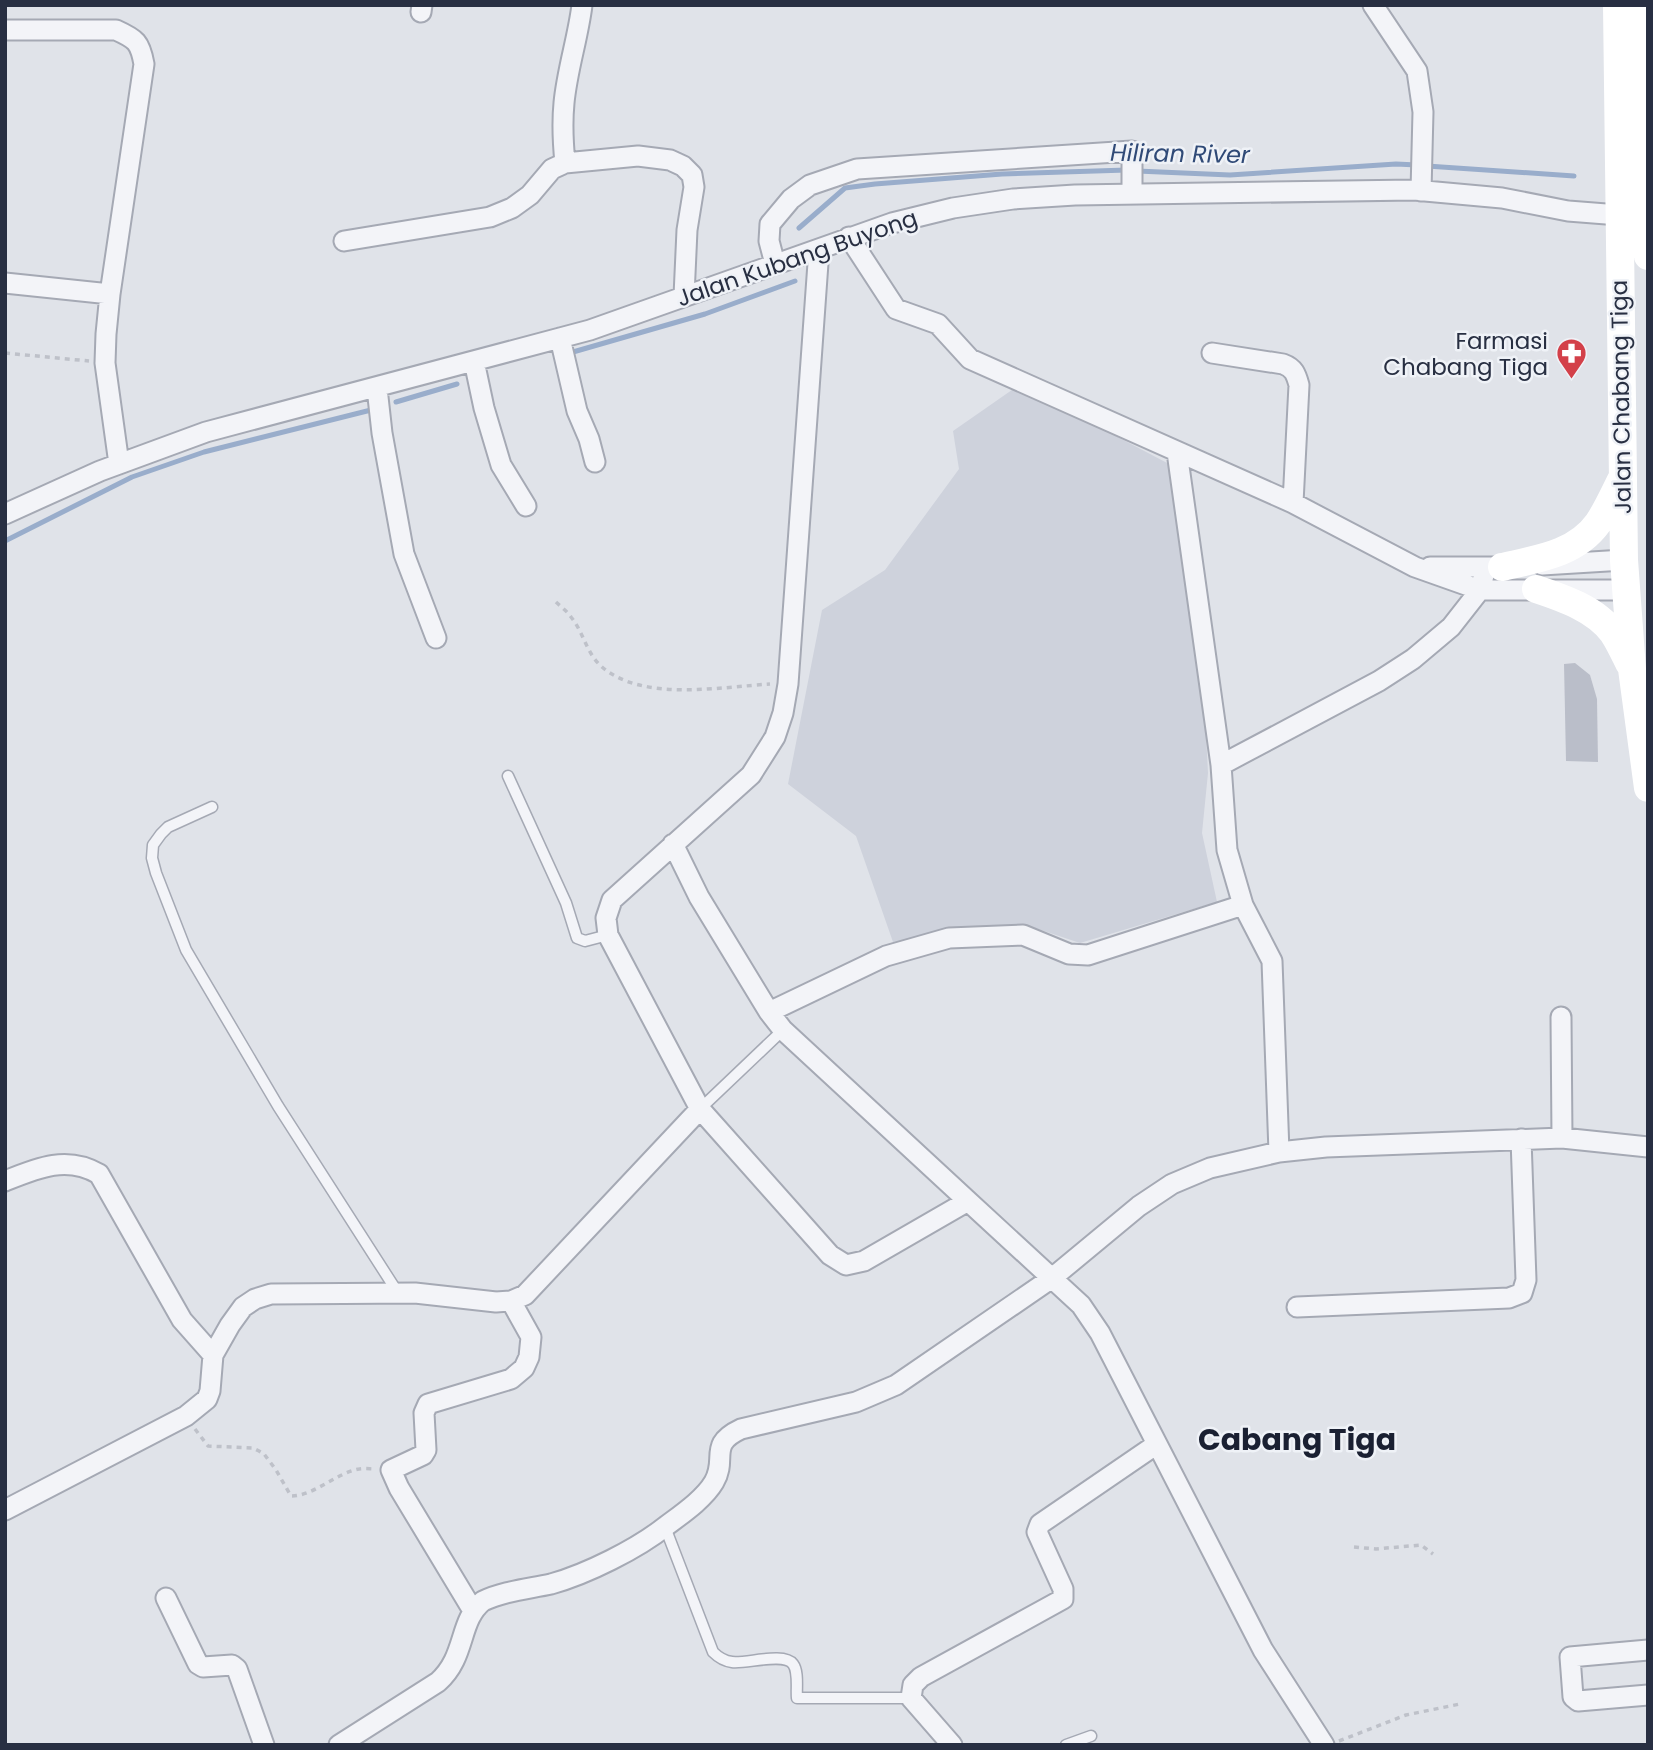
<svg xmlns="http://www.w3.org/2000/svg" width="1653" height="1750" font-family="Poppins,sans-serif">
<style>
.built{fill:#ced2dc}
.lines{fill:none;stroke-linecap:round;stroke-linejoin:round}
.stream{stroke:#99adcb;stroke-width:5}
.building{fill:#babec9}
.lane-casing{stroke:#a5a9b4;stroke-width:13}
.street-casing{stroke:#a5a9b4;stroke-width:23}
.path{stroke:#bec1c9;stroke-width:3.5;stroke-dasharray:5 5;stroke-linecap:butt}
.lane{stroke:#f3f4f8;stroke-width:10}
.street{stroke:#f3f4f8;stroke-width:19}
.secondary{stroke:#fff;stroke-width:28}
.labels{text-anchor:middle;stroke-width:5;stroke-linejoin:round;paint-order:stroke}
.street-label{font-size:23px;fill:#282f42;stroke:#eff2f7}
.poi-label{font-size:23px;fill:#282f42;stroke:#eff2f7;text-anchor:end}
.water-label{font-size:24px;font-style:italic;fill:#304a77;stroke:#eff2f7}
.district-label{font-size:30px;font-weight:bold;fill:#1a2032;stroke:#eff2f7}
</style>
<rect width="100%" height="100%" fill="#e0e3e9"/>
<path class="built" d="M1019,385L1169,464L1203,674L1208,773L1202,833L1217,902L1080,943L1026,925L893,942L856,836L788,784L822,610L885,570L959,469L953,431Z"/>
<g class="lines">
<path class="stream" d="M1427,166L1574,176
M1137,171L1230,175L1396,164L1417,165
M799,228L845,188L875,184L1002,174L1127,170
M573,352L705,314L795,281
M396,402L457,384
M5,541L132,477L204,452L371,410"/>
</g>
<path class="building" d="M1575,663L1590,675L1597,699L1598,762L1566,761L1564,664Z"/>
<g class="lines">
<defs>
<path id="lane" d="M508,776L566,903L577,938L585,941L608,935
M212,807L168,827L161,834L153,845L152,858L156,873L186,950L278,1106L398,1293
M700,1109L783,1030
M665,1527L713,1652C718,1657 724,1661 732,1662C746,1664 784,1652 793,1664C799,1672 796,1689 797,1698H911
M1066,1745L1091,1736"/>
<path id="street" d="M1373,5L1417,71L1423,112L1421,191
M421,12L422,5
M5,30H116C136,39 140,42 144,64L110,294L106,334L105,363L119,464
M565,163C563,143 562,123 564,103C567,70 578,38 582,5
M849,237L896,309L938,324L970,359L1293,503L1415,567L1480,590H1626
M344,241L490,217L512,208L530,195L552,169L565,163L638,156L670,160L683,166L692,175L694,187L687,230L684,296
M819,249L788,684L783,713L775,737L751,775L612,900L606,918L608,935L700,1109L830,1255L846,1265L864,1261L968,1201L1081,1305L1100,1333L1263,1650L1324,1745
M775,264L769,241L770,224L791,199L810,185L857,169L1132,151V194
M5,283L110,294
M560,338L577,411L589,439L595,462
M1212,353L1283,364C1294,368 1296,374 1299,385L1293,503
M474,361L484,408L501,465L526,506
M377,388L382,433L404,554L436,638
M1177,452L1221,765L1227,850L1243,905L1272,961L1279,1152
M5,514L100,471L206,432L590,330L892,223L953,208L1013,199L1075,195L1414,190L1502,198L1568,211L1619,215
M1542,565L1624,560
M1430,567H1498
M1221,765L1379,681L1413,659L1451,627L1480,590L1486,568
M673,844L699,897L769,1012L783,1030L968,1201
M769,1012L886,956L949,938L1023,935L1069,954L1088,955L1243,905
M1561,1017L1562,1138
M5,1181C37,1168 67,1155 99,1174L182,1320L213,1355
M1297,1307L1509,1298L1522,1293L1526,1280L1521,1139
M5,1510L186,1416L207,1399L210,1391L213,1355L230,1325L243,1307L255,1299L271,1294L415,1293L496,1302L511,1301L525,1295L700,1109
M166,1598L198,1664L203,1667L232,1665L237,1669L264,1745
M472,1609L399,1488L391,1470L423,1455L426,1450L424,1413L428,1404L511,1379L524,1368L529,1357L531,1337L511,1301
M1648,1650L1570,1657L1573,1697L1578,1701L1648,1695
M339,1745L438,1682C467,1656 458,1621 483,1601C504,1591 528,1589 551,1584C587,1574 637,1549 666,1526C682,1514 704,1499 714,1482C728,1458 707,1445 741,1429L856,1402L896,1385L1052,1278L1139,1206L1172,1184L1210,1168L1279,1152L1326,1147L1562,1138L1648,1147
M952,1745L911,1698L913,1685L921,1677L1063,1599V1589L1037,1532L1040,1524L1157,1444"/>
</defs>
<use href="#lane" class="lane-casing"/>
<use href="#street" class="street-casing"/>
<path class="path" d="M5,353L89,361
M556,602C561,607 567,611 571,617C584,633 586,653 602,667C643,702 720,687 770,684
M195,1429L208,1446L253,1448L259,1451L264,1454L276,1470L291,1496C314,1496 336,1473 359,1469C364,1468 370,1469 375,1469
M1354,1547L1376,1549L1421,1545L1433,1554
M1339,1741L1406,1715L1460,1704"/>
<use href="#lane" class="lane"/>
<use href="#street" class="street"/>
<path class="secondary" d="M1617,5L1624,560L1632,669L1648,788
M1645,5L1644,138L1648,256
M1502,567C1537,559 1576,554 1598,523C1607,510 1614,494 1621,480
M1536,589C1563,598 1596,609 1613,633C1619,642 1624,653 1629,663"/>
</g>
<defs>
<symbol id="pharmacy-pin" viewBox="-11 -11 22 30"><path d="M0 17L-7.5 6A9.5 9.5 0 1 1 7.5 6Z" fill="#d34049" stroke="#eff2f7"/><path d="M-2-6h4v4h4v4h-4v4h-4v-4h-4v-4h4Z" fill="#fff"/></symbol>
</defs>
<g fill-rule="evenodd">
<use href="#pharmacy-pin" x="1554" y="336" width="35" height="47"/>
</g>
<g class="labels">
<g class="street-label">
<text transform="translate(797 258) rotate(-19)" y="8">Jalan Kubang Buyong</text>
<text transform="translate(1621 397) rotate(-91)" y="8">Jalan Chabang Tiga</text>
</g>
<g class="poi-label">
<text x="1548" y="349">Farmasi<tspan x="1548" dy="26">Chabang Tiga</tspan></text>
</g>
<g class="water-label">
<text transform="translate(1180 154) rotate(1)" y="8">Hiliran River</text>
</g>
<g class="district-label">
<text x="1297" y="1450">Cabang Tiga</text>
</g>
</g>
<rect width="1653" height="1750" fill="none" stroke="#282f42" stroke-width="14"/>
</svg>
